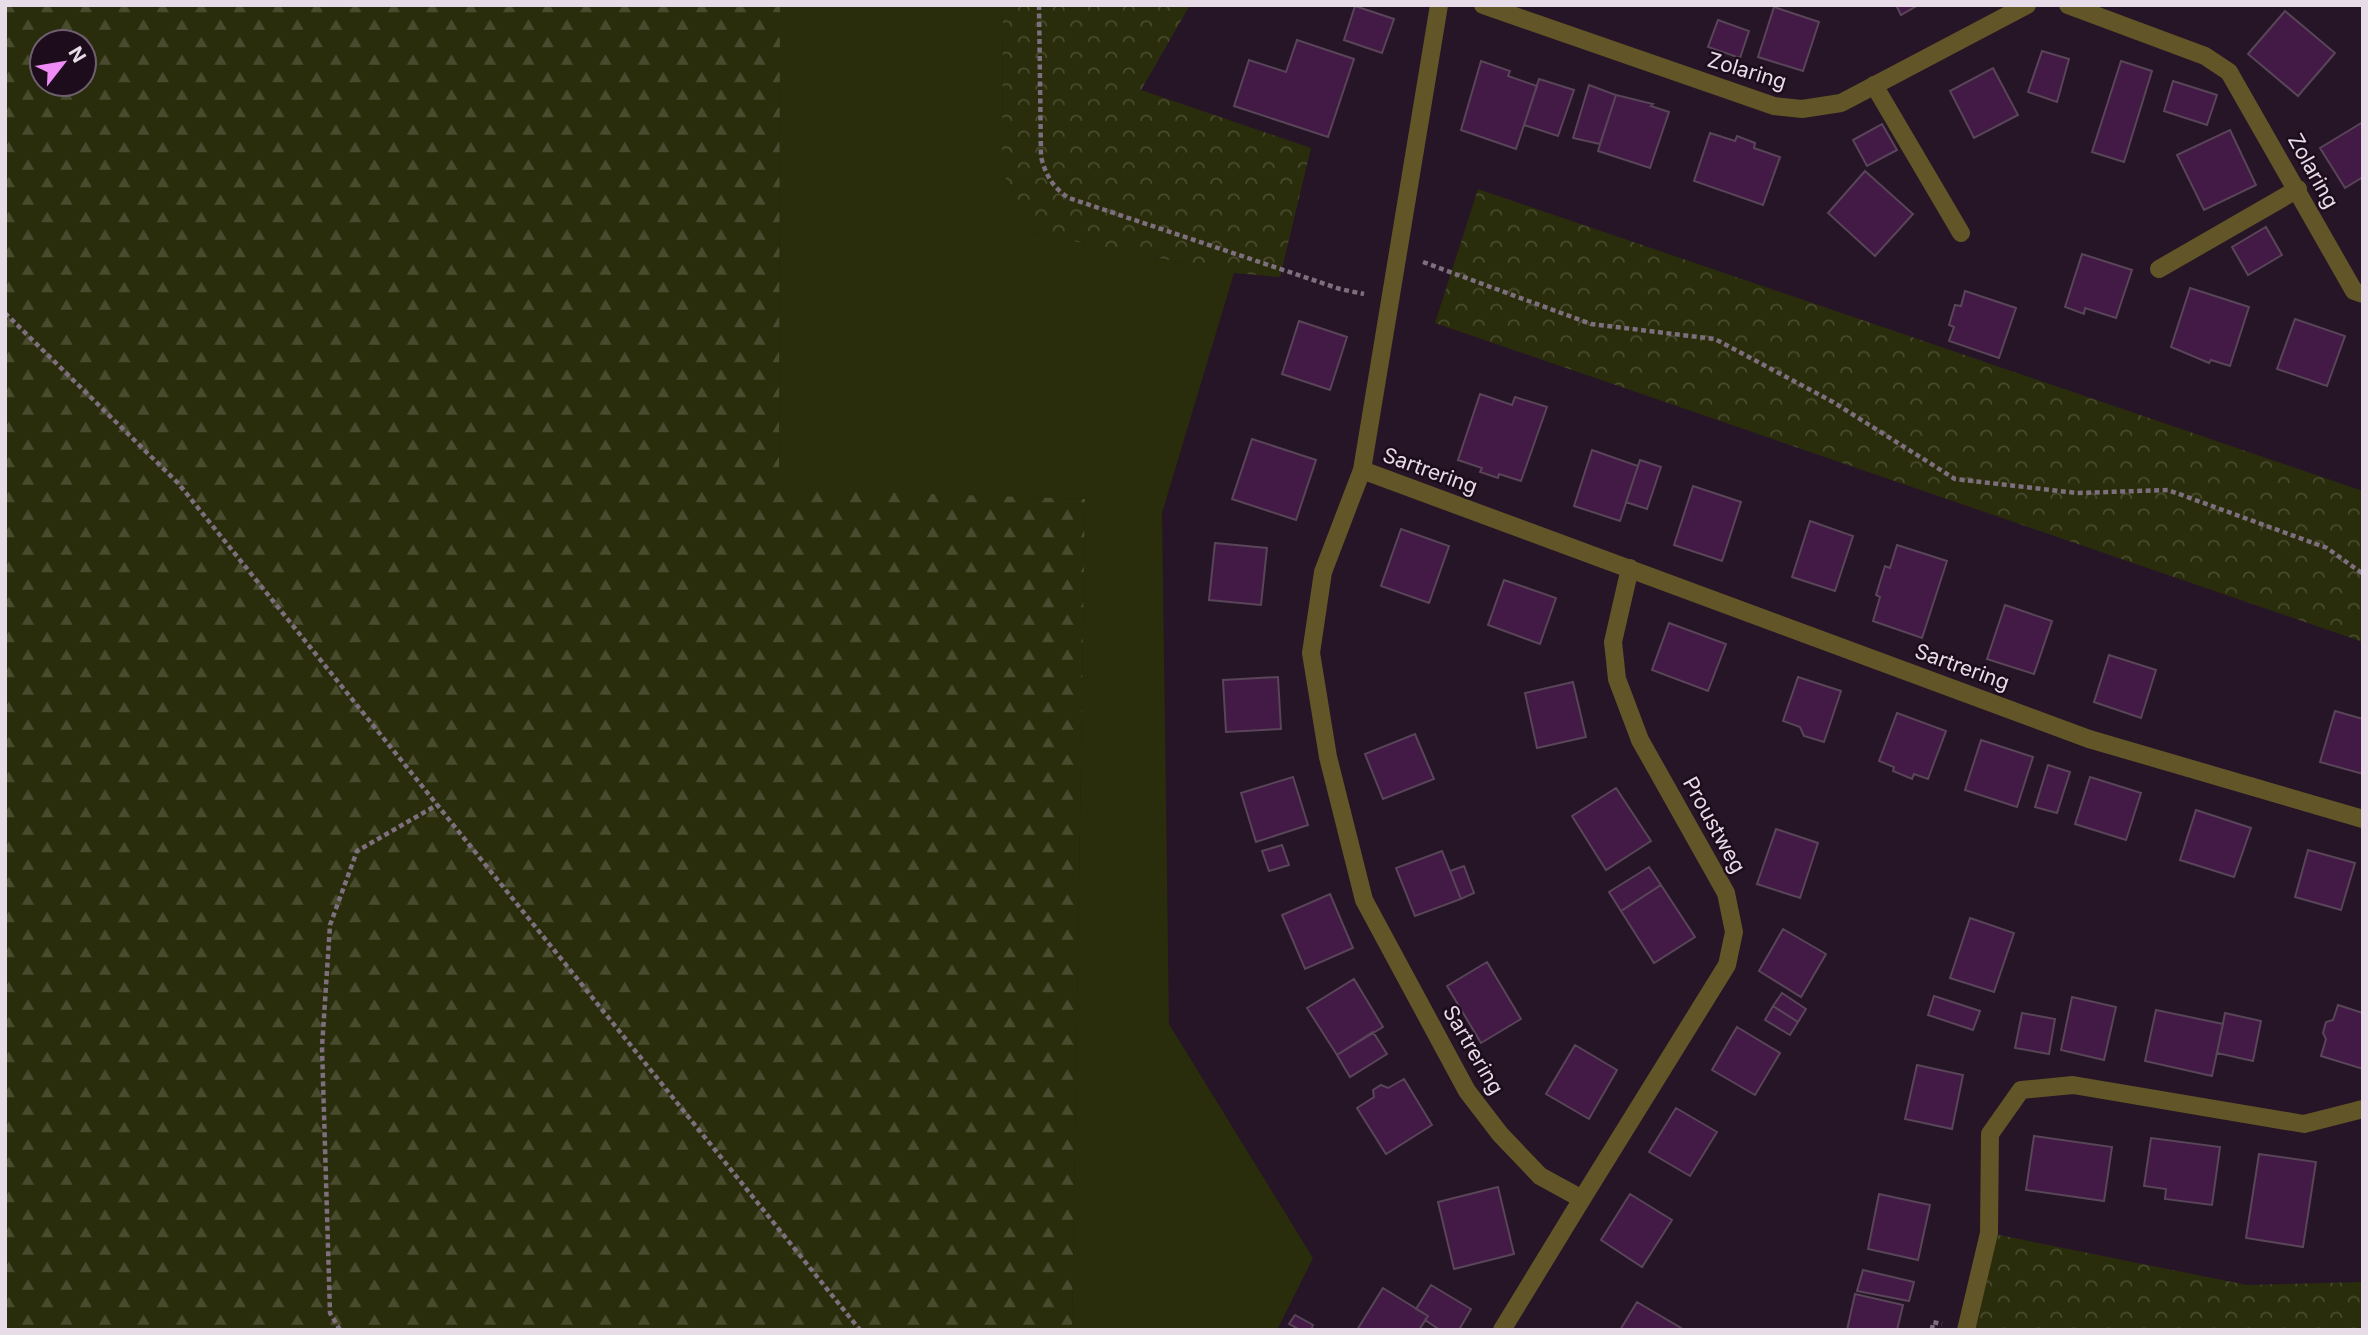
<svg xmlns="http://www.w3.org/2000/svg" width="2368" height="1335" font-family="Inter,sans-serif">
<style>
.green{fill:#2a2d0b}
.forest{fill:url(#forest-firs);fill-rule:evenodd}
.park{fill:url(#park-crowns)}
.building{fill:#431a45;stroke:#584558;stroke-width:2}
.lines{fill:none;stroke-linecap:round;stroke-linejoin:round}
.path{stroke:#7d6f7d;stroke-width:4.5;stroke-dasharray:5 3.5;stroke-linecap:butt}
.service{stroke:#625527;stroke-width:18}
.minor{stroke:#625527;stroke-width:18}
.labels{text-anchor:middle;stroke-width:5;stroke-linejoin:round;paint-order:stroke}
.street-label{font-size:21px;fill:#e8dce8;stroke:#1c0c1c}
</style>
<defs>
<pattern id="forest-firs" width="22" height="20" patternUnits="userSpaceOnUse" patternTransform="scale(1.75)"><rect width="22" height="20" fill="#2a2d0b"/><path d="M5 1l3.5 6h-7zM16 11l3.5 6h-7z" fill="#494b2f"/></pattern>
<pattern id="park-crowns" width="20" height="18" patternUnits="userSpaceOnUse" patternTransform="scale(1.75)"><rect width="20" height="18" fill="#2a2d0b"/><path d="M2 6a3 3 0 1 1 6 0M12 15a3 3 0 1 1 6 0" fill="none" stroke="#494b2f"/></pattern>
</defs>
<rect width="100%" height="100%" fill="#261526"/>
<path class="green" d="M780,5H1003L1002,171L1032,233L1234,273L1162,513L1169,1024L1313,1258L1277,1330H1072L1085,499L779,490Z"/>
<path class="forest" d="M5,5H780L779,489L1085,499L1072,1330H5ZM42,42H84V84H42Z"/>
<path class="park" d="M1003,5H1190L1141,90L1311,148L1280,277L1234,273L1032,233L1002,171Z
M1478,189L2363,491V642L1435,323Z
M1989,1233L2247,1285L2363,1282V1330H1968Z"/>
<path class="building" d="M1896,5H1918L1901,15Z
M1355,6L1394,19L1382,53L1344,40Z
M1774,7L1819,22L1803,71L1758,57Z
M2285,11L2335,53L2298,96L2248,54Z
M1718,20L1749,31L1740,58L1708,47Z
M1297,40L1354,59L1328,137L1234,106L1249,60L1286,72Z
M2042,51L2069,59L2057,102L2028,92Z
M1481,61L1510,71L1508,76L1537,86L1516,149L1461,130Z
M2121,61L2152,71L2124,162L2092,152Z
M1993,68L2018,115L1974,138L1950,91Z
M1539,79L1574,90L1558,136L1524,125Z
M2173,81L2217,95L2207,125L2164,111Z
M1589,85L1616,95L1600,144L1573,138Z
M1616,95L1653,104L1651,106L1669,112L1650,168L1598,151Z
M2363,122V177L2345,188L2320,148Z
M1882,124L1897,150L1867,166L1853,140Z
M2230,130L2256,185L2204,210L2177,155Z
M1710,133L1735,141L1737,136L1755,143L1754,148L1780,157L1763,205L1694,181Z
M1865,171L1913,214L1875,256L1828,213Z
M2266,227L2282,255L2248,275L2232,247Z
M2082,254L2132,270L2116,318L2085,308L2084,314L2065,307Z
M2190,288L2249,307L2230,366L2211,360L2209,363L2171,347Z
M1965,291L2016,308L1999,358L1949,341L1954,327L1949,325L1955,305L1961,306Z
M2295,319L2345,336L2327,386L2277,369Z
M1299,321L1347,337L1330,390L1282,374Z
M1480,394L1512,405L1515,397L1547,407L1521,481L1499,474L1498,478L1480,472L1482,468L1458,460Z
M1252,439L1316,460L1296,520L1232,499Z
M1592,450L1638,466L1620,521L1574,506Z
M1640,460L1661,467L1647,509L1626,502Z
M1693,486L1741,502L1722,561L1674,545Z
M1810,521L1853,536L1835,591L1792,577Z
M1401,529L1449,546L1429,603L1381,586Z
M1215,543L1267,548L1261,605L1209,600Z
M1897,545L1947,561L1922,638L1873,621L1880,597L1876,595L1885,566L1890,568Z
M1504,580L1556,598L1540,644L1488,625Z
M2005,605L2052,621L2034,674L1987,659Z
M1669,623L1726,644L1708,691L1652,670Z
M2109,655L2156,670L2141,718L2094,702Z
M1278,677L1281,729L1226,732L1223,680Z
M1798,677L1841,691L1824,742L1804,736L1800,727L1783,721Z
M1573,682L1586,737L1537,748L1525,693Z
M2335,711L2363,719V774L2320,762Z
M1897,713L1946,731L1928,779L1914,774L1912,779L1893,771L1894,767L1879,761Z
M1415,734L1434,779L1383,799L1365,754Z
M1981,740L2033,757L2017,807L1965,790Z
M2048,765L2070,772L2057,813L2035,807Z
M1293,777L1308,825L1256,842L1241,793Z
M2090,777L2141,793L2126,840L2075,824Z
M1616,788L1651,841L1606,870L1572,816Z
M2196,810L2251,828L2234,877L2180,860Z
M1776,829L1818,843L1800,898L1757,884Z
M1282,845L1289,865L1269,871L1262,851Z
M2308,850L2355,863L2341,910L2295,897Z
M1442,851L1461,899L1415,916L1396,868Z
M1464,866L1474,893L1461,899L1450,871Z
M1649,867L1661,885L1621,911L1609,892Z
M1661,885L1695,937L1654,963L1621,911Z
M1330,894L1353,948L1305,969L1282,915Z
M1970,918L2014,933L1994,992L1950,978Z
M1783,929L1826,954L1801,997L1759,971Z
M1487,962L1521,1019L1481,1043L1447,986Z
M1354,979L1383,1027L1337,1055L1307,1008Z
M1782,993L1806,1009L1798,1022L1773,1006Z
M1934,996L1980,1011L1973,1030L1928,1015Z
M2072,997L2116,1007L2104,1060L2061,1050Z
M2338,1005L2363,1013V1069L2321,1056L2326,1039L2323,1033L2326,1022L2333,1020Z
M1773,1006L1798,1022L1790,1035L1765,1020Z
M2156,1010L2223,1024L2212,1076L2145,1061Z
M2022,1013L2055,1019L2049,1054L2015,1048Z
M2225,1013L2261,1021L2253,1061L2217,1053Z
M1737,1027L1780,1053L1755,1095L1712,1070Z
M1373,1032L1387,1054L1350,1077L1337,1055Z
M1575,1045L1617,1070L1589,1119L1546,1094Z
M1917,1065L1963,1075L1952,1129L1905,1119Z
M1404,1079L1432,1125L1386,1154L1357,1108L1374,1097L1373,1090L1381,1085L1388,1088Z
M1676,1108L1717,1132L1690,1176L1649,1152Z
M2034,1136L2112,1147L2104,1201L2026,1190Z
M2151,1138L2220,1147L2212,1205L2165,1199L2166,1189L2144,1186Z
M2259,1154L2316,1162L2303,1247L2246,1238Z
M1498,1187L1514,1254L1454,1269L1438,1202Z
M1630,1194L1672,1220L1642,1267L1601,1240Z
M1879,1194L1930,1205L1918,1260L1868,1249Z
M1863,1270L1914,1282L1909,1301L1857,1291Z
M1431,1285L1471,1309L1459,1330H1440L1425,1320L1428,1316L1416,1309Z
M1383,1288L1428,1316L1419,1330H1357Z
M1855,1294L1903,1305L1897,1330H1847Z
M1637,1302L1681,1328L1680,1330H1620Z
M1295,1315L1313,1325L1311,1330H1300L1289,1324Z"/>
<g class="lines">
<path class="path" d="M1039,5L1041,157C1046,175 1052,187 1069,198L1340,289L1364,294
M1423,262L1591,324L1715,339L1833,402L1955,479L2077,493L2168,490L2327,548L2363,574
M5,313L178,483L860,1330
M340,1330L330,1313L322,1047L330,925L357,851L437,805
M1932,1330L1933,1322L1942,1324"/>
<path class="service" d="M1874,85L1961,233
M2159,269L2298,189"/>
<path class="minor" d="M1483,5L1774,106L1802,109L1841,103L2027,5
M2068,5L2205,56L2229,72L2354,291L2363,294
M1362,470L1439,5
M1582,1199L1727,965L1734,932L1726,893L1640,740L1617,679L1613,642L1630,568
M1502,1330L1582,1199L1540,1176L1500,1134L1467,1091L1364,900L1328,757L1311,653L1323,572L1362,470L2089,739L2363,819
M1966,1330L1989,1233L1990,1134L2021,1090L2073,1085L2304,1124L2363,1109"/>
</g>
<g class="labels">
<g class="street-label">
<text transform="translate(1747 71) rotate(17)" y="7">Zolaring</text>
<text transform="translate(2313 171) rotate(61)" y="7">Zolaring</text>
<text transform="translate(1430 471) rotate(20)" y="7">Sartrering</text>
<text transform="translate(1962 667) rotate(20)" y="7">Sartrering</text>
<text transform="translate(1714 825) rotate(61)" y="7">Proustweg</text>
<text transform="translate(1473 1050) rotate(60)" y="7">Sartrering</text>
</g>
</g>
<rect width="2368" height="1335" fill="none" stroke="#e8dce8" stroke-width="14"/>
<g transform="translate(63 63) rotate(59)"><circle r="33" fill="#1c0c1c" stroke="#6e5f6e" stroke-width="2"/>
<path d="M0-5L12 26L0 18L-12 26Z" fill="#ef8bf7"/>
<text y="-10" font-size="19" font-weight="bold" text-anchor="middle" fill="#e8dce8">N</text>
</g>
</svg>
